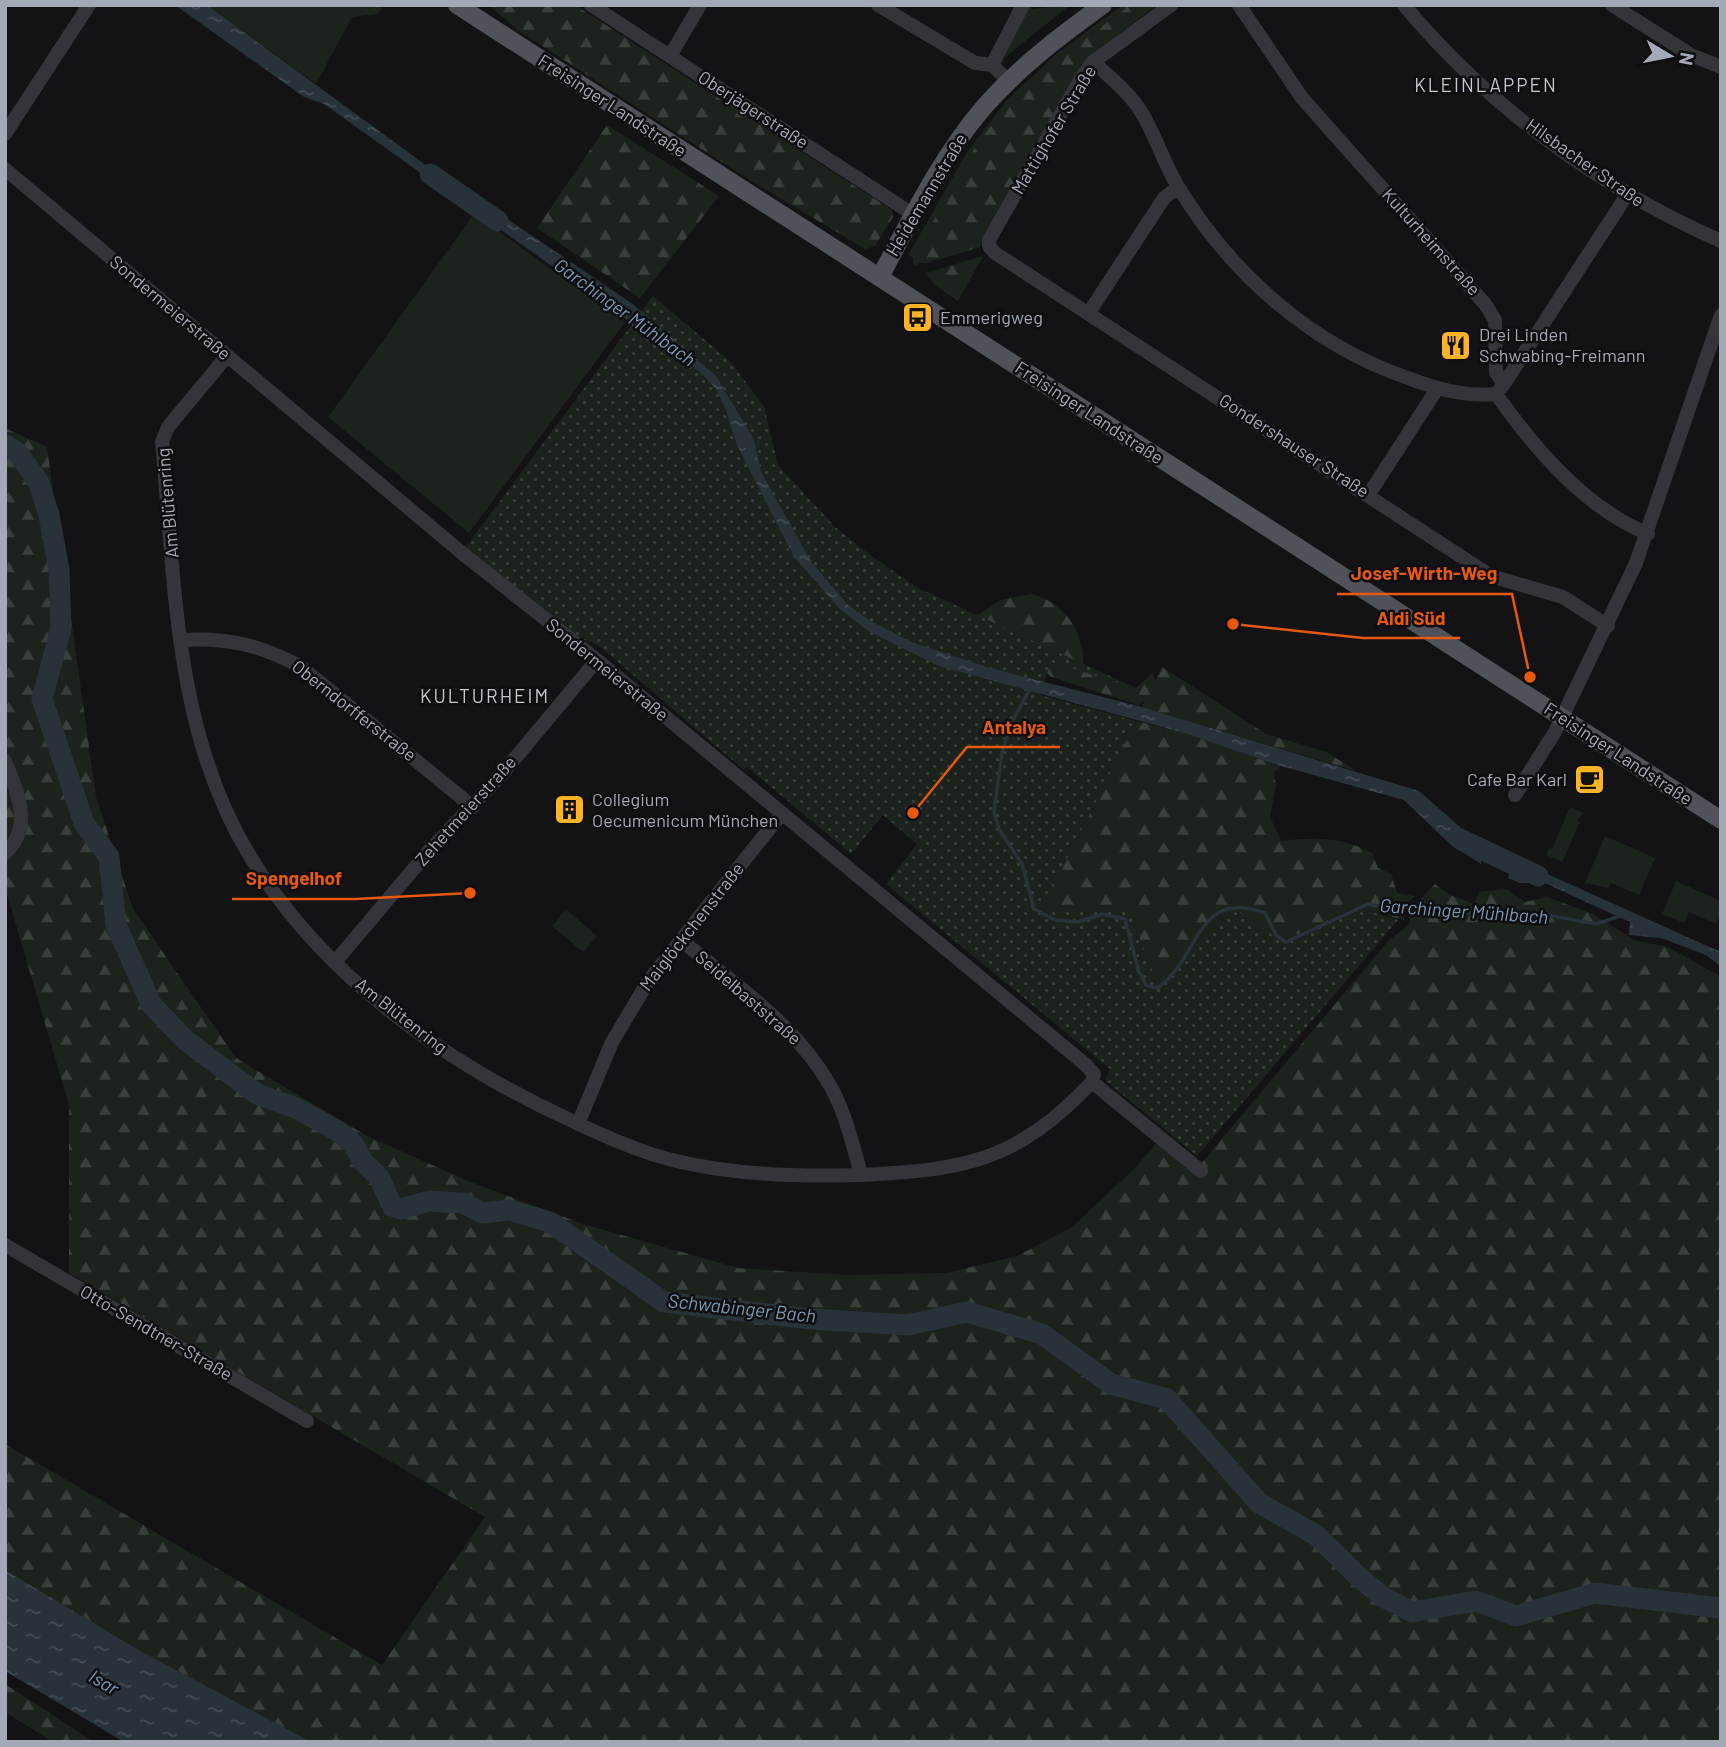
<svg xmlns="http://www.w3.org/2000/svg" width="1726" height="1747" font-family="Barlow,sans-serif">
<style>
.grass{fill:#1b231c}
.forest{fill:url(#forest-firs)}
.park{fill:url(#park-dots)}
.water{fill:url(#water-ripples)}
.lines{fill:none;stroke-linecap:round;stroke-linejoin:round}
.stream{stroke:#283239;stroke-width:3.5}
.river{stroke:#283239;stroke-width:21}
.minor{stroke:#34353a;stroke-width:14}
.major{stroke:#4f5259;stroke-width:18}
.labels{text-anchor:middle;stroke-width:5;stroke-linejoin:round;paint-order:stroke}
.street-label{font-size:18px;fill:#a3a9b6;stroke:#0e0e10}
.poi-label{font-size:18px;fill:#a3a9b6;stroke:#0e0e10;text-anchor:start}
.neighbourhood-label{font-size:19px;letter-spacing:2px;fill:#c5c8d2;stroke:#0e0e10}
.water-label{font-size:19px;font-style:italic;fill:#7898b4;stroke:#0e0e10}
.leader{fill:none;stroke:#e8590c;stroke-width:2.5}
.callout-dot{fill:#e8590c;stroke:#0e0e10;stroke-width:2.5}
.callout-label{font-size:19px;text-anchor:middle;font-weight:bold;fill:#e8590c;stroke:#0e0e10;stroke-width:5;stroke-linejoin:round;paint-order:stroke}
</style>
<defs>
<pattern id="forest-firs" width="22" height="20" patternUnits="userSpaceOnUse" patternTransform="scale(1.75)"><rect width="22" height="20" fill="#1b231c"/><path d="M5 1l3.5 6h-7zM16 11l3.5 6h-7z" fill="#39403b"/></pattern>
<pattern id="park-dots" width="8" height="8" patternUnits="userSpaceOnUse" patternTransform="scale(1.75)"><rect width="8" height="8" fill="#1b231c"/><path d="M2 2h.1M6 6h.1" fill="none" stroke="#39403b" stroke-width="1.8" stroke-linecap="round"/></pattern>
<pattern id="water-ripples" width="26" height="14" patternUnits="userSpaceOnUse" patternTransform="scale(1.75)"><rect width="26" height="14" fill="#283239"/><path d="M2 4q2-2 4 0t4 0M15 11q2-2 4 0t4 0" fill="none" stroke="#444d53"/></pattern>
</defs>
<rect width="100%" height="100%" fill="#131315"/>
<path class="grass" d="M207,5H384L378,14L352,17L316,84Z
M1029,5H1033L1032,9L1070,5L1004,58Z
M1123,5H1130L1093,33L919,256L927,263H918V266L913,264V258L908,255L966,154L1005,102L1055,55Z
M474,214L625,322L469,533L328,417Z
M1570,807L1584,813L1577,820L1580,822L1562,862L1546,855L1549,848L1552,849Z
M1605,836L1655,858L1639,895L1611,883L1608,888L1585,883Z
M1676,881L1721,901V913L1716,924L1689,912L1684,923L1662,914Z
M566,909L597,936L583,952L552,926Z"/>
<path class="forest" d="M489,5H575L892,210L893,217L875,246L865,249L745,177L519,31Z
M1130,5H1157L1099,49L1079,72L984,234L980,247L927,263L919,256V248C943,205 964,157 996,120C1035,75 1083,41 1130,5Z
M607,125L719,196L640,298L537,228Z
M983,256L958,301L936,286L926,273Z
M5,428L47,447L96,797L133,909L236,1058L367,1136L468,1181L583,1224L738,1268L847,1275L946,1273L1017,1256L1071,1228L1133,1170L1158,1141L1199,1166L1389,940L1408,926L1412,908L1435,884L1450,895L1474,904L1479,892L1507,889L1525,902L1547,897L1593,914L1634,940L1668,947L1721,977V1742H311L137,1649L5,1570V1444L382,1665L485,1517L69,1273V1105L5,887Z
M1031,594C1064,601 1086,634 1083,667L1136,688L1153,673L1155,681L1162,667L1266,734L1327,752L1356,771L1142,707L1145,699L1139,705L1051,677L1039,665L972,619L1001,600Z
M1136,721L1184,733L1281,766L1274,773L1276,785L1270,817L1281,841C1315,837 1342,837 1372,853L1378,868L1391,874L1397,893L1414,896L1406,904L1404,920L1357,907L1281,941L1229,907L1158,986L1042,909Z
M5,1684L94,1742H53L5,1712Z"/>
<path class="park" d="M653,296L732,363L764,407L778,465L835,527L866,552L918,588L1136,688L1051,662L1040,695L1136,721L1042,909L1129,910L1158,986L1230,906L1281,941L1357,907L1398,920L1197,1156L1105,1080L1110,1069L886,884L917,844L883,815L851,854L747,767L744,770L598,645L572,635L465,548Z"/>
<path class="water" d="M175,5H207L427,166L457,183L450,194L324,104L304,97Z
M478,199L634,305L716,376L754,440L761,472L812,563L849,606L869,620L913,643L990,668L1142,707L1419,791L1484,848L1481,864L1450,844L1404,800L1281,766L1184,733L939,666L870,632L840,609L794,557L737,445L725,407L716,389L700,372L472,209Z
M1514,859L1714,949L1721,952V967L1706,955L1661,938L1629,935L1630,922L1545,883H1520L1508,878Z
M5,1570L137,1649L311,1742H124L5,1671Z"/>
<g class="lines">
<path class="stream" d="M1030,689L1012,722L1002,752L994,812L999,829L1022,864L1034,909L1055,920L1078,922L1102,914L1125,919L1139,972L1146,985L1157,988C1201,958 1195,888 1265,913L1276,935L1286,942L1368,904L1396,910L1547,915L1596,924L1620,916"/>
<path class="river" d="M430,174L498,221
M5,445L18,453L38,481L49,515L59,570L61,628L42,699L84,823L109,857L116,925L151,1004L184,1039L257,1094L296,1108L338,1131L354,1145L363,1162L379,1177L392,1206L401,1209L429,1201L463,1203L482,1213L509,1210L550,1222L664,1302L811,1319L908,1325L967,1312L1042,1334L1111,1384L1167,1399L1259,1503L1316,1535L1361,1579L1383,1597L1412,1612L1476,1601L1516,1616L1595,1593L1721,1608
M1460,839L1538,876"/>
<path class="minor" d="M591,5L914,215
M878,5L975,63L992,65L1009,81
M1171,5L1093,62L1083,75L989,240V246L995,253L1491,576L1563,597L1608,626
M1239,5L1302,98L1485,304L1495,320L1496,373L1504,384L1496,394C1535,449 1584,507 1648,534
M1404,5C1489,107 1600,188 1721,241
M1612,5L1691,55L1721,67
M670,56L700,5
M1093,62C1109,76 1126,90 1138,107C1155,132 1163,163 1179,188C1232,275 1312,345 1408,378C1437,389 1465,397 1496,394
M992,65L1023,5
M5,134L89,5
M5,169L462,553L597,660L1086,1065L1094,1074L1092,1082
M1088,314L1164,198L1178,187
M227,356L168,427L162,442C175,582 174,729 248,853C320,974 444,1062 570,1120C604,1136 639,1152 676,1161C735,1175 798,1177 859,1175C965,1170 1016,1162 1092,1082
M1504,384L1627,195
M1369,494L1437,389
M181,640C226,637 261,645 301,667L473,807
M5,761C17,791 34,827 5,853
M1515,795L1555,732L1636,563L1721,315
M681,940C735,985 797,1025 832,1089C846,1115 853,1146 861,1174
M335,962L428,852L502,774L597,660
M1092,1082L1201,1171
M578,1124L612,1042L649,980L782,813
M5,1245L307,1421"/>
<path class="major" d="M457,5L1721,820
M880,277C911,219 941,157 984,107C1019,67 1060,36 1103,5"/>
</g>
<defs>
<symbol id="bus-square" viewBox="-11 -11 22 22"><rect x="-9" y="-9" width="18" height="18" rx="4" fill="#fdb323" stroke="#0e0e10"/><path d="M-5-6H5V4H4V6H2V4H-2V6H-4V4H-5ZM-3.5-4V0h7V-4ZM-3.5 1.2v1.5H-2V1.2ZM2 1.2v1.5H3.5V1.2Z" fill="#111"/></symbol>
<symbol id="restaurant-square" viewBox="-11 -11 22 22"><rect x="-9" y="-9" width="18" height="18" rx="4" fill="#fdb323" stroke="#0e0e10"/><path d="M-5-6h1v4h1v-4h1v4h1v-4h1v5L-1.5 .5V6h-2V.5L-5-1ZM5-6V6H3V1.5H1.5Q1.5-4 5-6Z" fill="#111"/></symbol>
<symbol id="cafe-square" viewBox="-11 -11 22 22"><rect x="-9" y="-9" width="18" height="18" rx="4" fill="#fdb323" stroke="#0e0e10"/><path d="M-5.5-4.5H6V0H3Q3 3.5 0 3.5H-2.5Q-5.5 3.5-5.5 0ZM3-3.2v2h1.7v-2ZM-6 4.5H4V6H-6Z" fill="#111"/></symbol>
<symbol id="building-square" viewBox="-11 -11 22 22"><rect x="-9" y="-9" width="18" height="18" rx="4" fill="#fdb323" stroke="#0e0e10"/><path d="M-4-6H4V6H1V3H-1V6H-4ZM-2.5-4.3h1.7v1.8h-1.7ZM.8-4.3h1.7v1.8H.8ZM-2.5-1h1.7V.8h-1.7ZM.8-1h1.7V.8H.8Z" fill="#111"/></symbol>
</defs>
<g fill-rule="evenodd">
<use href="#bus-square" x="900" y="300" width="35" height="35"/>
<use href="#restaurant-square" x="1438" y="328" width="35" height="35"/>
<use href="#cafe-square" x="1572" y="762" width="35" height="35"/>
<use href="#building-square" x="552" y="792" width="35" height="35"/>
</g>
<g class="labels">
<g class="street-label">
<text transform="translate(612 106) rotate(33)" y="6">Freisinger Landstraße</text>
<text transform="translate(753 110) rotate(33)" y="6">Oberjägerstraße</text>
<text transform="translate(1054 130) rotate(-59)" y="6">Mattighofer Straße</text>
<text transform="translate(1585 163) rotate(35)" y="6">Hilsbacher Straße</text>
<text transform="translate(927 195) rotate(-59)" y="6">Heidemannstraße</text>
<text transform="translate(1431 242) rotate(48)" y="6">Kulturheimstraße</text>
<text transform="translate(170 308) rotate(40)" y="6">Sondermeierstraße</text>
<text transform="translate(1089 413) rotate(33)" y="6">Freisinger Landstraße</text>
<text transform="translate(1294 446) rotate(33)" y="6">Gondershauser Straße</text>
<text transform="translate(168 503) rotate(-95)" y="6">Am Blütenring</text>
<text transform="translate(607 670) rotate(39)" y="6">Sondermeierstraße</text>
<text transform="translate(354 711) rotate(38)" y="6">Oberndorfferstraße</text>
<text transform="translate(1618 754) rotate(33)" y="6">Freisinger Landstraße</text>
<text transform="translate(466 811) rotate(-48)" y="6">Zehetmeierstraße</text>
<text transform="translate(692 927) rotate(-52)" y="6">Maiglöckchenstraße</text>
<text transform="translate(748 998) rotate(41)" y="6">Seidelbaststraße</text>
<text transform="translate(401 1016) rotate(38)" y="6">Am Blütenring</text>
<text transform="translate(156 1333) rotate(30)" y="6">Otto-Sendtner-Straße</text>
</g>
<g class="poi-label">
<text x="940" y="324">Emmerigweg</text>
<text x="1479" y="341">Drei Linden<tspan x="1479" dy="21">Schwabing-Freimann</tspan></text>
<text x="1567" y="786" text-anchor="end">Cafe Bar Karl</text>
<text x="592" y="806">Collegium<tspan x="592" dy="21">Oecumenicum München</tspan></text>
</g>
<g class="neighbourhood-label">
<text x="1486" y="92">KLEINLAPPEN</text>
<text x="485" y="703">KULTURHEIM</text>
</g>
<g class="water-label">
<text transform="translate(625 312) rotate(36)" y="7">Garchinger Mühlbach</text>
<text transform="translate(1464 911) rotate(4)" y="7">Garchinger Mühlbach</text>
<text transform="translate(742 1308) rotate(6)" y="7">Schwabinger Bach</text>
<text transform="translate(104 1682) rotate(31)" y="7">Isar</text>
</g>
</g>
<path class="leader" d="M1530 677L1512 594H1337M1233 624L1363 638H1460M913 813L967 747H1060M470 893L356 899H232"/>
<g class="callout-dot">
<circle cx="1530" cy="677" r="7"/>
<circle cx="1233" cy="624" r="7"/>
<circle cx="913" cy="813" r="7"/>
<circle cx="470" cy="893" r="7"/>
</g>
<g class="callout-label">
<text x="1424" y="580">Josef-Wirth-Weg</text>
<text x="1411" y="625">Aldi Süd</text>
<text x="1014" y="734">Antalya</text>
<text x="294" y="885">Spengelhof</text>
</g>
<rect width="1726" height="1747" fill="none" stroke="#a3a9b6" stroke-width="14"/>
<g transform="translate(1670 56) rotate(100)" stroke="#0e0e10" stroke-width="5" paint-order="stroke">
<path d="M0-5L12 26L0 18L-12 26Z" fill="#a3a9b6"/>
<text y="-10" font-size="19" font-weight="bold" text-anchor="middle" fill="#a3a9b6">N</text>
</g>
</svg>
